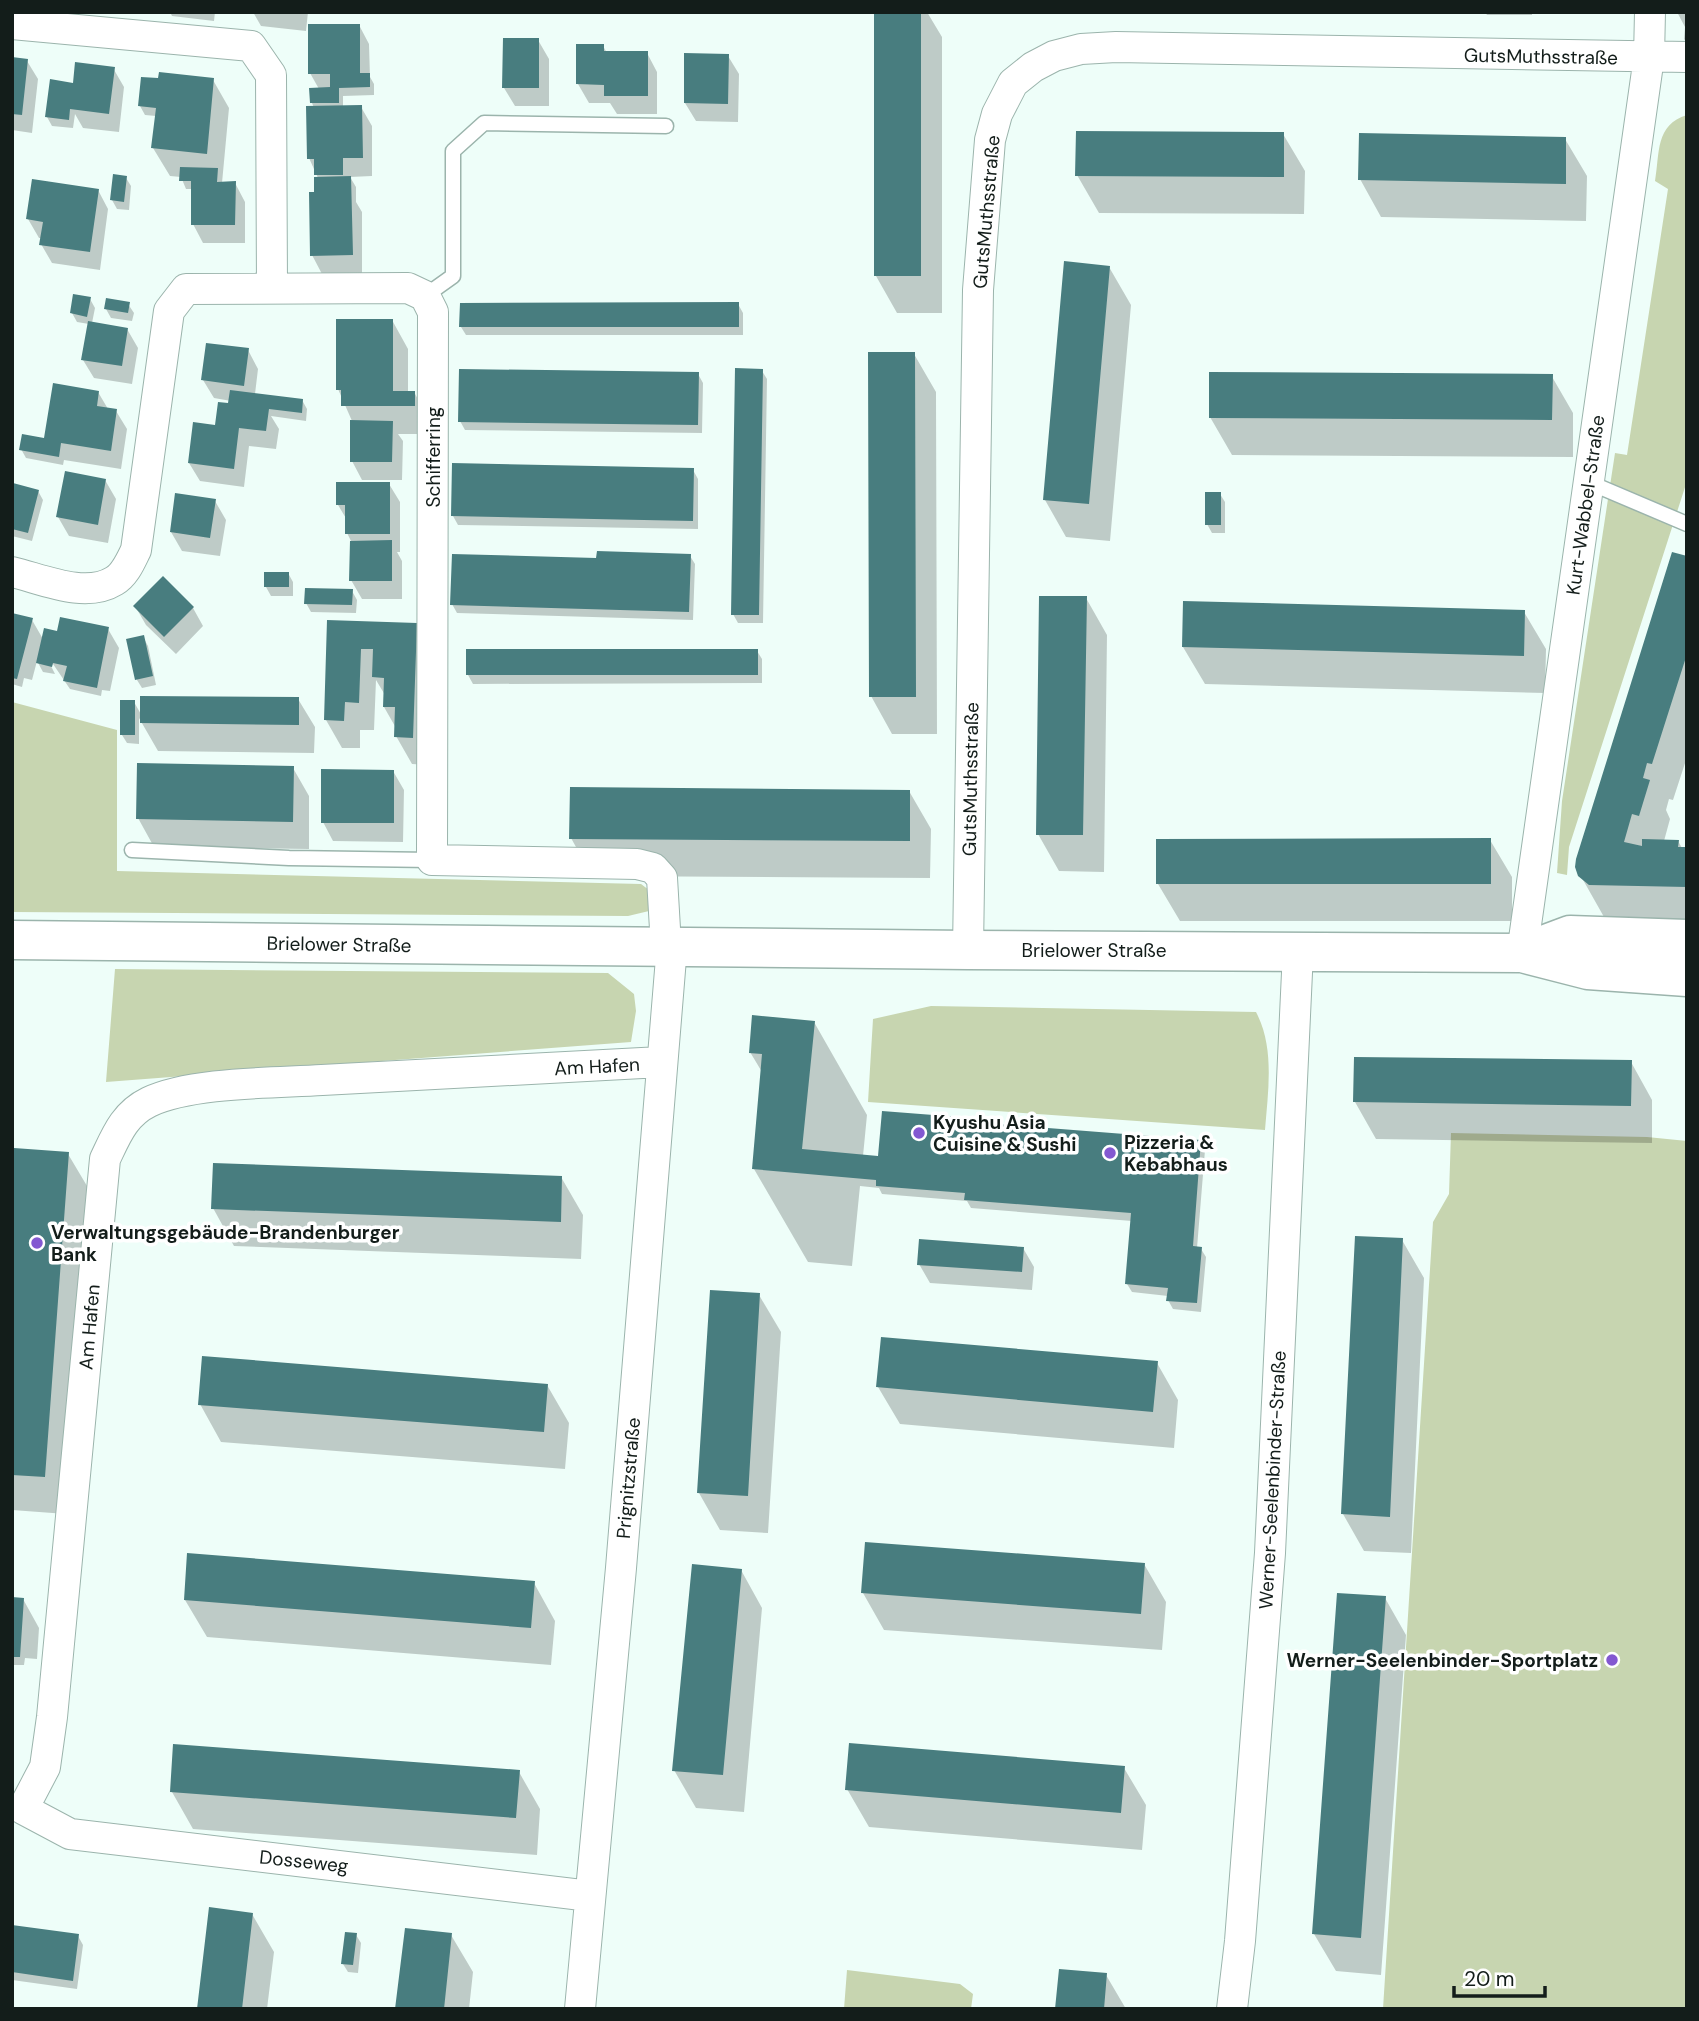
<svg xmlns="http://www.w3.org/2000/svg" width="1699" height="2021" font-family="'DM Sans',sans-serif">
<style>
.green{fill:#c7d5b0}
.shadow{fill:#0003}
.building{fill:#487d7f}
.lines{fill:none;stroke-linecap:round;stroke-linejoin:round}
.service-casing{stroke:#9bb4ac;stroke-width:17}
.minor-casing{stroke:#9bb4ac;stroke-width:32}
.secondary-casing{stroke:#9bb4ac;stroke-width:41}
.service{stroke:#fff;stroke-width:14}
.minor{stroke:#fff;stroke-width:30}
.secondary{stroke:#fff;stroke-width:38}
.poi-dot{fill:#8358d1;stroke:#fff;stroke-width:2.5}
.labels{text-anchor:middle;stroke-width:7;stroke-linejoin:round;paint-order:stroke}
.street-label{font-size:19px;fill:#131d1a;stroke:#fff}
.poi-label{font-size:19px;font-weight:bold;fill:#131d1a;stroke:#fff;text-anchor:start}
</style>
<rect width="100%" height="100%" fill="#eefef9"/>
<path class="green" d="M1687,115V481L1569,847L1567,875L1557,873L1562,801L1615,453L1627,455L1668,189L1655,181C1660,152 1655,125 1687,115Z
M12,702L117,730V871L641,884L653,893L649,911L628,916L12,912Z
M115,969L608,973L634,994L636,1011L631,1042L106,1082Z
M931,1006L1256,1012C1275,1048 1268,1091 1265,1130L868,1102L873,1019Z
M1451,1133L1647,1137L1687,1141V2009H1383L1433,1222L1449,1194Z
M847,1970L960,1984L973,1994L971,2009H844Z"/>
<path class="shadow" d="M170,12H215L214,21L172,16Z
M253,12H308L306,31L261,26Z
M876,12H927L942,37V313H897L876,276Z
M1485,12H1532V15H1487Z
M1677,12H1687V44L1684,39L1685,27Z
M359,25L369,44L370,77L374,84V95L343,96V107H361L372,126V176L350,177L356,187V202L362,212V273L322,274L312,255L318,178L309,158L314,108L312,103L319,89L310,73Z
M538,40L549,59V106H515L504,88Z
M603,46L607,53H647L657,72V114H617L610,103H589L578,84Z
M728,56L739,74L738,122L696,121L685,103Z
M12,59L27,61L38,79L32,133L12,130Z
M113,68L124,87L119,132L83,128L75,114L73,128L52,126L47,117L75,85Z
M213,80L229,108L222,183H235L245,202V243H203L193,224V189H186L181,177L170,176L153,148L156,116L145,115L140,106Z
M1283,134L1305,171L1304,214L1099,213L1077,175Z
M1565,139L1587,176L1586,221L1381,217L1360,179Z
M126,178L131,186L129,210L117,209L112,200Z
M98,190L108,209L100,270L52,263L41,244L42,238H39L28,219Z
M1109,267L1131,305L1110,541L1066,537L1045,500Z
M90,299L95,308L92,323L127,329L138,348L132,384L94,378L83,360L89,324L77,322L72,313Z
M128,304L134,313L132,321L111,318L106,309Z
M738,304L743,313V335H466L461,327Z
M392,320L408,349V392H414L430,421V434H398L403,441L402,480H362L352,461V421L338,389Z
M248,350L258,369L255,394L302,400L307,409L306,421L271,416L279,429L276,449L249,446L244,487L200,481L189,463L232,406L231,401L214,398L203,380Z
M914,354L936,392L937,734H892L871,696Z
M762,371L767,379L763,623H738L733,614Z
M698,374L703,383L702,433L465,430L460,421Z
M1551,375L1573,413V457L1232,455L1210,417Z
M98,392L108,409L116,411L127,429L121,469L64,460L63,465L26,458L21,449L46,441Z
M693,470L698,479V529L458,525L453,516Z
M105,480L116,499L108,543L69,536L58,517Z
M389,484L400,502V552H397L402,561V599H362L351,580V541L347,533V520L338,505Z
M14,485L38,491L43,500L32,541L12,536Z
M1220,494L1225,502V533H1212L1207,524Z
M215,501L226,520L220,556L182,551L171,532Z
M690,556L695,564L693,620L457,613L452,604L598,560Z
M1687,558V757L1673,800L1669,799L1666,810L1670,819L1664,841H1678L1682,848H1687V924L1604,917L1578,871Z
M288,573L293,582V596H271L266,587V574Z
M352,591L357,600L356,613L311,612L306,603Z
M1086,598L1107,635L1104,872L1059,871L1038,834Z
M135,606L193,608L203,626L176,654L146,625Z
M1524,612L1546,649L1545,693L1205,684L1183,647Z
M12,615L32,620L43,639L59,633L108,629L119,648L110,691L102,690L101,696L70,689L53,664L51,666L55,674L43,672L37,661L32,680L24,678L22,687L12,684Z
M328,621L416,624L432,653L429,765L412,764L396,736V728L384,707L385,695L376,680L374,730H360V748H342L326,720Z
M143,637L148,646L156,685L142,688L137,680Z
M757,651L762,659V683L473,684L468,675Z
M298,699L315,727L314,753L158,751L139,718V744L127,743L122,735L134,702L142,716Z
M293,768L309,796V849L154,847L138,818Z
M393,771L404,790L403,842L333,841L323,822Z
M909,791L931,829L930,878L592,876L571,838Z
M1490,840L1512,877V921H1180L1158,884Z
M814,1022L867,1115L863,1156L880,1158L970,1120L973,1124L1200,1142L1205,1150L1197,1248L1201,1249L1206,1257L1201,1312L1173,1309L1168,1300V1296L1132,1292L1127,1284L1132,1221L971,1208L967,1201L882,1194L879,1188L860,1186L852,1266L808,1262L754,1169L762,1072L750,1052Z
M1631,1062L1652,1100V1143L1376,1139L1355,1102Z
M15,1150L68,1154L90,1191L66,1514L12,1510V1206Z
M561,1177L583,1215L581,1259L234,1246L213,1208Z
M1402,1240L1424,1278L1411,1553L1364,1551L1343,1514Z
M1023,1248L1034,1267L1032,1290L930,1283L919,1264Z
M759,1295L781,1332L768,1533L720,1530L699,1493Z
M1157,1363L1178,1400L1174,1448L900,1424L878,1387Z
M547,1385L569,1423L565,1469L221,1442L200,1404Z
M1144,1564L1166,1602L1162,1650L884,1630L863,1593Z
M741,1570L762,1608L744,1812L696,1808L674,1770Z
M534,1583L555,1621L551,1665L207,1637L185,1600Z
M1385,1598L1406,1635L1381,1975L1336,1971L1314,1934Z
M12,1599H23L39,1628L37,1659L25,1658L24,1665H12Z
M1124,1768L1146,1805L1142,1850L869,1827L847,1789Z
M519,1772L540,1809L537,1855L193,1829L172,1792Z
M252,1914L274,1952L267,2009H199Z
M12,1927L78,1936L83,1945L77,1989L12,1980Z
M356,1935L361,1943L358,1973L348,1972L343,1964Z
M451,1935L473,1972L469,2009H397Z
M1106,1975L1126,2009H1057Z"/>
<path class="building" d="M874,12H921V276H874Z
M308,24H360V73H370V87L339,88V103H310L309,88L330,87V74H308Z
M503,38H539V88H502Z
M576,44H604V51H648V96H604V85L576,84Z
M684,53L729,54L728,104L684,103Z
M12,57L28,59L22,115L12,114Z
M75,62L115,67L109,114L70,109L69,120L45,117L50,79L73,83Z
M159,72L214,78L207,154L151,148L156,108L138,106L141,77L158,78Z
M362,105L363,158H343V175H314V159H307L306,106Z
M1076,131L1284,132V177L1075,176Z
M1359,133L1566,137V184L1358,180Z
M180,167L218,168L217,182L236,181L235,225H191V181H179Z
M113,174L127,176L124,202L110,200Z
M351,176L353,255L310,256L309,192H314V177Z
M32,179L99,189L90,252L39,245L43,222L26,219Z
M1064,261L1110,266L1089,504L1043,500Z
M73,294L91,297L87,317L70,313Z
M106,298L130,302L128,313L104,309Z
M739,302V327H459L460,303Z
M336,319H393V391H415V406H341V390H336Z
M88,321L128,328L122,366L81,360Z
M206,343L249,348L244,386L201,380Z
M868,352H915L916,697H869Z
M735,368L763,369L759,615H731Z
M459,369L699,372L698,425L458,422Z
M1209,372L1553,374L1552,420L1209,418Z
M53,383L99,391L97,406L117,409L111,451L61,443L59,457L19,450L22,434L44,438Z
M230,390L303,399L302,413L269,409L266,431L239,428L234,469L188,463L193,422L215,425L218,402L228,403Z
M350,420L393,421L392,462H350Z
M452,463L694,468L693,521L451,516Z
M65,471L106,479L98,525L56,517Z
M336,482H390V534H345V505H336Z
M13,483L39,490L28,533L12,529Z
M1205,492H1221V525H1205Z
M175,493L216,499L210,538L170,532Z
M392,540V581H349L350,541Z
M597,551L691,554L689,612L450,605L452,554L596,558Z
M1672,552L1687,556V654L1652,764L1647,763L1643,778L1650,780L1639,816L1632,814L1624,842L1642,846V839L1679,840L1678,847H1687V887L1589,885L1578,876L1575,867L1576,859Z
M264,572H289V587H264Z
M163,576L194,607L164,637L133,606Z
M305,588L353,589L352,605L304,604Z
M1039,596H1087L1083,835H1036Z
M1183,601L1525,610L1524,656L1182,647Z
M12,613L33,618L17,679L12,678Z
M60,617L109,627L97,688L63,681L67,666L53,663L52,667L36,663L44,628L57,631Z
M327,620L417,623L413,738L394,737L395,707H383L384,678L372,677L373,649H361L359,703L345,702L344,721L324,720Z
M144,635L153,676L135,680L126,639Z
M466,649H758V675H466Z
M140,696L299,697V725L140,723Z
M120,700H135V735H120Z
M137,763L294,766L293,822L136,819Z
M321,769L394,770V823H321Z
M570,787L910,790V841L569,839Z
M1491,838V884H1156V839Z
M752,1015L815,1021L802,1149L878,1156L882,1111L972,1118L970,1122L1201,1140L1193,1246L1202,1247L1197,1303L1166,1301L1168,1288L1125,1284L1131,1213L964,1200L965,1193L876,1186V1180L752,1169L762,1054L749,1053Z
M1354,1057L1632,1060L1631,1106L1353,1102Z
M14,1148L69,1152L45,1477L12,1475Z
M213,1163L562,1176L561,1222L211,1209Z
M1355,1236L1403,1238L1390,1517L1341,1514Z
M919,1239L1024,1247L1022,1272L917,1265Z
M710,1290L760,1293L748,1496L697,1493Z
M881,1337L1158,1361L1153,1412L876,1387Z
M202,1356L548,1384L544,1432L198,1405Z
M865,1542L1145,1563L1141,1614L861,1593Z
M187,1553L535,1581L531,1628L184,1600Z
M692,1564L742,1569L723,1775L672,1771Z
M1337,1593L1386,1596L1361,1938L1312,1934Z
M12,1597L24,1598L20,1657H12Z
M849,1743L1125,1766L1121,1813L845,1790Z
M173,1744L520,1770L516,1818L170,1792Z
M209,1907L253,1913L242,2009H197Z
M12,1925L79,1934L73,1981L12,1972Z
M405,1928L452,1933L444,2009H395Z
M345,1932L357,1933L353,1965L341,1964Z
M1059,1969L1107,1973L1104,2009H1055Z"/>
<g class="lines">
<defs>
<path id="service" d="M425,296L453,276V151L484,123L666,126
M1588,482L1687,524
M132,850L289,858L432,860"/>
<path id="minor" d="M12,24L251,46L271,75L272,288
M12,572C42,579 85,599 114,581C125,575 131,560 136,550L169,311L186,289L408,288L425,296L433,312L432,860L637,864L653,868L662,878L666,946
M968,950L978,290L990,140L997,114L1013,83L1033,67L1054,56L1081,49L1116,47L1687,57
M1522,953L1649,57L1650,12
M590,1896L70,1834L23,1809L45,1767L52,1717L105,1159C116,1136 124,1114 149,1102C191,1082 274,1083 322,1080C435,1074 548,1068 661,1062
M580,2009L621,1568L672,946
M1232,2009L1240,1941L1270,1553L1298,951"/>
<path id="secondary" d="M12,940L968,950L1522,953L1588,970L1687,977
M1522,953L1570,935L1687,939"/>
</defs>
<use href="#service" class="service-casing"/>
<use href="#minor" class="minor-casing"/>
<use href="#secondary" class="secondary-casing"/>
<use href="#service" class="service"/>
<use href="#minor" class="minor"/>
<use href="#secondary" class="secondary"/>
</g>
<g class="poi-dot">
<circle cx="919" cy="1133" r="7"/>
<circle cx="1110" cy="1153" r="7"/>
<circle cx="37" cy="1243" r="7"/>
<circle cx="1612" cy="1660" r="7"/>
</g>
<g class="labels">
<g class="street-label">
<text transform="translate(1541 56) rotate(1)" y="7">GutsMuthsstraße</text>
<text transform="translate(986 212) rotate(-85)" y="7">GutsMuthsstraße</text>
<text transform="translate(433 457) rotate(-90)" y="7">Schifferring</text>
<text transform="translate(1585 505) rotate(-82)" y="7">Kurt-Wabbel-Straße</text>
<text transform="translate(970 779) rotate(-89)" y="7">GutsMuthsstraße</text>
<text transform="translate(339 944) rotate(1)" y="7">Brielower Straße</text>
<text x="1094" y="957">Brielower Straße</text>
<text transform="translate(597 1066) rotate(-3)" y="7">Am Hafen</text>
<text transform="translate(89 1327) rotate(-85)" y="7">Am Hafen</text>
<text transform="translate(628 1478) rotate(-85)" y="7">Prignitzstraße</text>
<text transform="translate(1272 1480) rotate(-87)" y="7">Werner-Seelenbinder-Straße</text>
<text transform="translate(304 1861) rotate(6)" y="7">Dosseweg</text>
</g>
<g class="poi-label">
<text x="933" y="1129">Kyushu Asia<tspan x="933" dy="22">Cuisine &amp; Sushi</tspan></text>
<text x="1124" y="1149">Pizzeria &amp;<tspan x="1124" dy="22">Kebabhaus</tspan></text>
<text x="51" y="1239">Verwaltungsgebäude-Brandenburger<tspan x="51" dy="22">Bank</tspan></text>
<text x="1598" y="1667" text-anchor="end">Werner-Seelenbinder-Sportplatz</text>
</g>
</g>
<rect width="1699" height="2021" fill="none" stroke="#131d1a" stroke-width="28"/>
<path d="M1454 1986v10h91v-10" fill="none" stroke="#131d1a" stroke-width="3.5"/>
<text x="1464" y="1986" font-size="21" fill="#131d1a" stroke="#ffffff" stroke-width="5" paint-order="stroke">20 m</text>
</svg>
